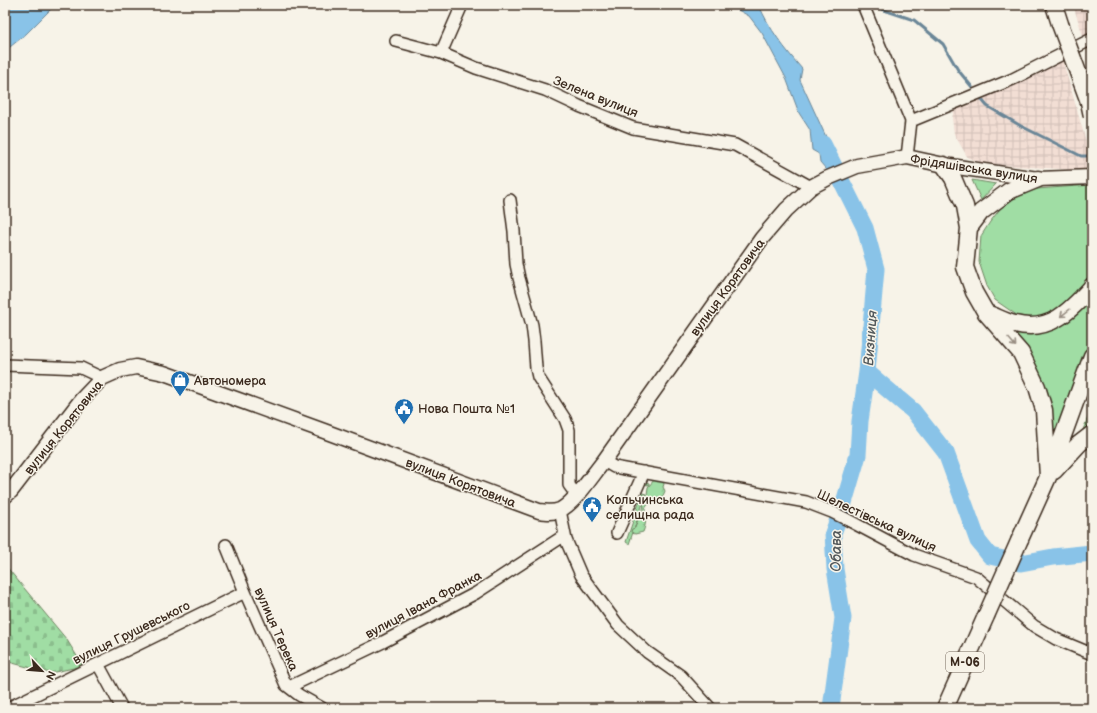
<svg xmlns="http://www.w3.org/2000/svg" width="1097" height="713" font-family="'Balsamiq Sans',sans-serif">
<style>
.industrial{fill:url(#industrial-grid)}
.green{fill:#a0dda4;stroke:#6e8461}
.forest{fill:url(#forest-crowns);stroke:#6e8461}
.cemetery{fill:url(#cemetery-stones);stroke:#6e8461}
.water{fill:#89c3e8;stroke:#6a8697}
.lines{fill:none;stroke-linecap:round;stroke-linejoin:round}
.stream{stroke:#6a8697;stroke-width:3}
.river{stroke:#89c3e8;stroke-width:17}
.minor-casing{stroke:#3b2a1e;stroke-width:14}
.major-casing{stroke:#3b2a1e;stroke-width:17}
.highway-casing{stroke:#3b2a1e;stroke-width:19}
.minor{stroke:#f7f3e8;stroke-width:11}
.major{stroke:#f7f3e8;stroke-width:14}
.highway{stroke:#f7f3e8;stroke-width:16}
.highway-bridge-casing{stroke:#3b2a1e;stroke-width:19;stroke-linecap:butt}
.highway-bridge{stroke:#f7f3e8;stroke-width:16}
.oneway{stroke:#998e83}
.labels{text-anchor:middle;stroke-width:3;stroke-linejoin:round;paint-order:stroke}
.shield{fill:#f7f3e8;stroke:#73665b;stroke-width:1}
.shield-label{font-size:12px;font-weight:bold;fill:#3b2a1e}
.street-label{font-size:13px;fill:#3b2a1e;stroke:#f7f3e8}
.poi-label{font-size:13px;fill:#3b2a1e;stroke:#f7f3e8;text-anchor:start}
.water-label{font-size:14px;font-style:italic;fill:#52585b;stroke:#f7f3e8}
</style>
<defs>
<pattern id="industrial-grid" width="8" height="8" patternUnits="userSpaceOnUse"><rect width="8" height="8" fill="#f2ded4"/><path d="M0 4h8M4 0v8" fill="none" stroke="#d0bfb6"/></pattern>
<pattern id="forest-crowns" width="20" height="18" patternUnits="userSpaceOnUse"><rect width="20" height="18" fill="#a0dda4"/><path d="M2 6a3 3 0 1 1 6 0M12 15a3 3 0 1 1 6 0" fill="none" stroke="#8bbe8d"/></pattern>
<pattern id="cemetery-stones" width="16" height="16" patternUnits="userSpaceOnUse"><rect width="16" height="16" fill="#a0dda4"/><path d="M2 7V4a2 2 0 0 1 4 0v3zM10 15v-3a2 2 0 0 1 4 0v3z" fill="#8bbe8d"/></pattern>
</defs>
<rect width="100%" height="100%" fill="#f7f3e8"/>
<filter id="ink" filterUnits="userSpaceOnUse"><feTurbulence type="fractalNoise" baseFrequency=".025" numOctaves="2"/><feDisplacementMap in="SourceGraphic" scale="8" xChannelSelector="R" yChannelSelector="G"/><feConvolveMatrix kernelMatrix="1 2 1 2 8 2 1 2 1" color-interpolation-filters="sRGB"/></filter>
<g filter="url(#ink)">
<path class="industrial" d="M1073,5H1092V63L1089,54Z
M1062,58L1092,162V169L1090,171L985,164L968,158L954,134L952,118L955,107Z"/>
<path class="green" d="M972,180L996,184L981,200Z
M1092,185V276L1088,285L1072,303L1043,319L1018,316L995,300L987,286L979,262L981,236L990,222L1000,209L1012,198L1037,189Z
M1092,298V333L1087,352L1055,438L1050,410L1027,351L1013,330Z
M1092,407V426L1081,435Z
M642,481L649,483V485L642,484L639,492L646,494L629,544L626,542L640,500L638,497Z"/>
<path class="forest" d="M655,479L663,481L664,484L663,487L665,491C661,504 651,499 646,507C644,510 646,513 646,516C646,521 645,528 643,532L635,534L631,532L632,529L635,528L639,516L643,510L644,502L641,496L642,495H647L648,487Z"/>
<path class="cemetery" d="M5,565L67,640L83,666L50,673L5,661Z"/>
<path class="water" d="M5,5H55L26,34L5,51Z
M734,5H759C769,29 785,49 802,69L800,80L838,163L826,169L820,162L819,154L812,150L810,130L799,113L786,78L762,33L749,16L738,10Z"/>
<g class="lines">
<path class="stream" d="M873,5L884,10L914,20L943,44L958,70L972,87
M982,100L987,106L1021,126L1081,156H1092"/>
<path class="river" d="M823,144L865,228L876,269L867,372L913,411L946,453L978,541L990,556L1021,563L1053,557L1092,553
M831,708L843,618L835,569L833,533L843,506L858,455L860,421L867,372"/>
<defs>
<path id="minor" d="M462,5L441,53L476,68L545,90L579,106L633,128L735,145L811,187
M863,5L911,121L907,157
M396,41L441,53
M911,121L1013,79L1092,39
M510,200L514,231L516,264L519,278L532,325L534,341L536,368L538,377L565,419L569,430V485L577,496
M5,365L81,368L102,378
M604,461L614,467L806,502L832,512L848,520L914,555L976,577L1034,626L1056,639L1092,654
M560,510L566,540L581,575L618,625L647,652L681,676L710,708
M617,533L644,472
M226,545L245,592L286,685L299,695L322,708
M98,664L122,708
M289,687L383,642L476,593L565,535
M8,708L245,592"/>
<path id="major" d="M5,496L11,491L82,399L102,378L120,370L136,367L164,373L324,431L539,511C546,512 553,513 560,510C575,503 593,474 604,461L762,238L786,210L811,187L828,178L857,166L907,157L944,165L1038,179L1092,177"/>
<path id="highway" d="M1054,5L1060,24
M944,165L953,178L965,206L969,228L965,267L974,292L986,313L1021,353L1037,387L1044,410L1048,477
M969,228L981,212L1009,191L1038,179
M989,314C997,317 1006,322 1015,324C1049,333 1070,311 1090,289L1092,286
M1054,471L1079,444L1092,434
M1020,539L1048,477L1092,356
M945,708L986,616"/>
</defs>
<use href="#minor" class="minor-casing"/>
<use href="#major" class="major-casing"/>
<use href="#highway" class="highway-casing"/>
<use href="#minor" class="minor"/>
<use href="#major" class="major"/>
<use href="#highway" class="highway"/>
<defs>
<path id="highway-bridge" d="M1060,24L1089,102L1092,116
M986,616L1020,539"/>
</defs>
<use href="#highway-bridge" class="highway-bridge-casing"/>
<use href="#highway-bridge" class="highway-bridge"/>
</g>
<defs><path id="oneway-shaft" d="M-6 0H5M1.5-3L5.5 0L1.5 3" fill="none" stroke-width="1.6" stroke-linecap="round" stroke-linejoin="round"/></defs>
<g class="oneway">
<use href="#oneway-shaft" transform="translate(1065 313) rotate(142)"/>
<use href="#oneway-shaft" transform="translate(1012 342) rotate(49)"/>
</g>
</g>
<defs>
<symbol id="shop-pin" viewBox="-11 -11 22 30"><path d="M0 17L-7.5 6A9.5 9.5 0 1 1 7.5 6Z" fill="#1f6fb2" stroke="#f7f3e8"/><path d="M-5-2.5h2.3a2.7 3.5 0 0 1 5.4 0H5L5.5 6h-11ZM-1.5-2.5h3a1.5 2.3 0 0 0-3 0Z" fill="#fff"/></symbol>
<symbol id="civic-pin" viewBox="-11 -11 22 30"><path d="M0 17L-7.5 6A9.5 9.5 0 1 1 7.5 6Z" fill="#1f6fb2" stroke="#f7f3e8"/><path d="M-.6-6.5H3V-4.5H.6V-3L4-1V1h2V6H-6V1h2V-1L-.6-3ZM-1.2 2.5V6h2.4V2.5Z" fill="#fff"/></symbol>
</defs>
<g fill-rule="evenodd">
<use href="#shop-pin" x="169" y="369" width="22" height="30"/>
<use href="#civic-pin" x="393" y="397" width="22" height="30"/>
<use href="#civic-pin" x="581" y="495" width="22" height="30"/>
</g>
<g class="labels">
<rect class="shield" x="946" y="652" width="38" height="20" rx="3"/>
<g class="shield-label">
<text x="965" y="666">М-06</text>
</g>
<g class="street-label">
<text transform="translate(596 96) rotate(22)" y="5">Зелена вулиця</text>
<text transform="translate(974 168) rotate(9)" y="5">Фрідяшівська вулиця</text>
<text transform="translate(727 287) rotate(-54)" y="5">вулиця Корятовича</text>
<text transform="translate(63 427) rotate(-51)" y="5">вулиця Корятовича</text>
<text transform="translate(461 482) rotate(21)" y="5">вулиця Корятовича</text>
<text transform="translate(877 520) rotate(25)" y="5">Шелестівська вулиця</text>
<text transform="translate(423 604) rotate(-28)" y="5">вулиця Івана Франка</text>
<text transform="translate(277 629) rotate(66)" y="5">вулиця Терека</text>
<text transform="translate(131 632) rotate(-26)" y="5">вулиця Грушевського</text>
</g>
<g class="poi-label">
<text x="194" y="385">Автономера</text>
<text x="418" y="413">Нова Пошта №1</text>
<text x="606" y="504">Кольчинська<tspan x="606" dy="15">селищна рада</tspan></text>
</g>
<g class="water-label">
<text transform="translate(870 338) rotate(-86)" y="5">Визниця</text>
<text transform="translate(836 551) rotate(-90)" y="5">Обава</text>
</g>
</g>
<rect width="1097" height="713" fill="none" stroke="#f7f3e8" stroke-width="20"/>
<rect x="10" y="10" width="1077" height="693" fill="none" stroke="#3b2a1e" stroke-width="1.5" filter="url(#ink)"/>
<g transform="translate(42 671) rotate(116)" stroke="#f7f3e8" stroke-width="3" paint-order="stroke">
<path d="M0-3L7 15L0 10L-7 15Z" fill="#3b2a1e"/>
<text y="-6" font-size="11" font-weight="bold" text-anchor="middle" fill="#3b2a1e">N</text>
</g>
</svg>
